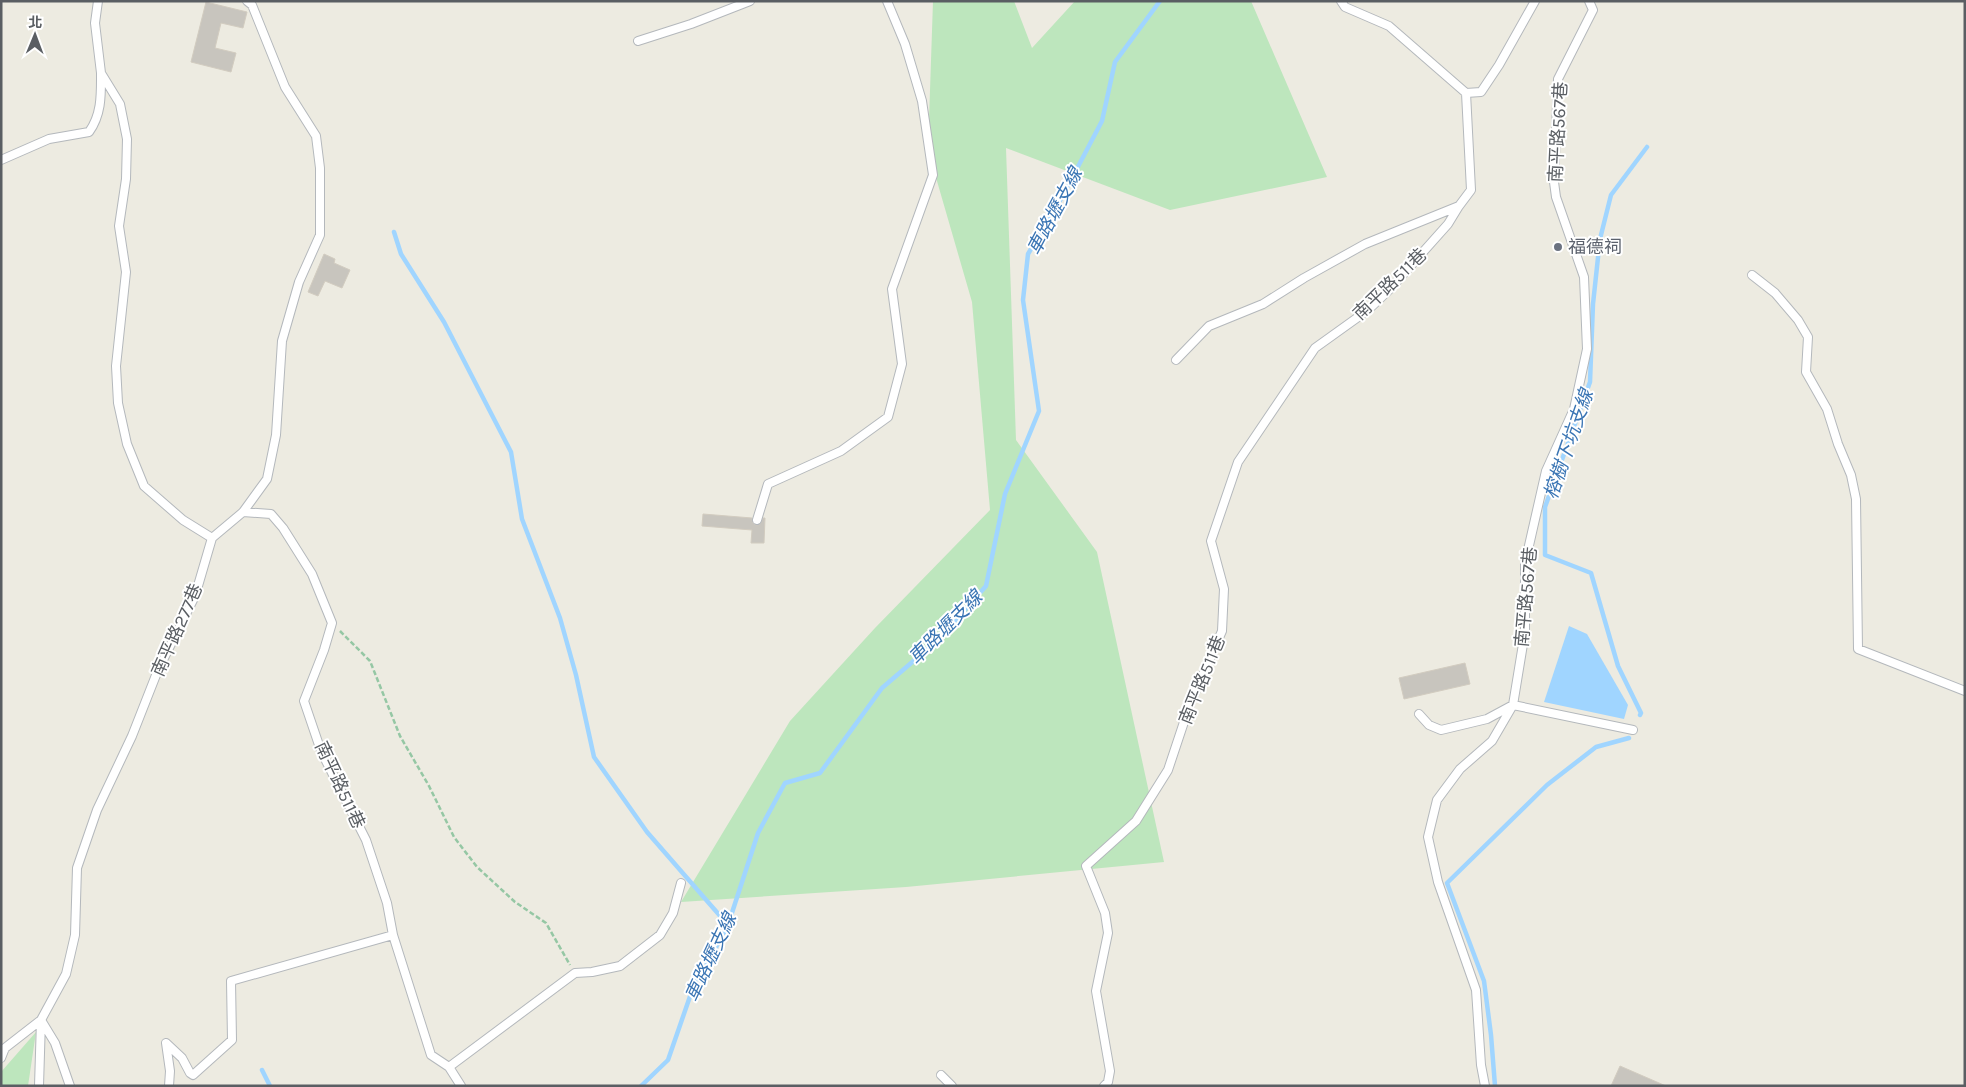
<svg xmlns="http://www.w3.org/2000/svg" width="1966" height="1087" font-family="Karla,'Noto Sans TC',sans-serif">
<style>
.green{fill:#bde6bd}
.water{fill:#a0d5ff}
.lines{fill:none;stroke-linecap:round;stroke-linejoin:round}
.stream{stroke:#a0d5ff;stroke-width:4.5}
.building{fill:#c8c5be;stroke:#d2ccc0}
.service-casing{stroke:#b4b8bc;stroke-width:10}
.path{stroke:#95c7a4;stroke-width:2.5;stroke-dasharray:5 2.5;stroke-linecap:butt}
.service{stroke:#fff;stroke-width:8}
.worship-dot{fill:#6b7280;stroke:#fff;stroke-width:2}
.labels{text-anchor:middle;stroke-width:4;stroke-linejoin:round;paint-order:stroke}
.street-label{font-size:18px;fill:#5a5e63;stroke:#fff}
.worship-label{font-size:18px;fill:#5b616d;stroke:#fff;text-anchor:start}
.water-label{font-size:19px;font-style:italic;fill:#3a75b4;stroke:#fff}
</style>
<rect width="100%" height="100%" fill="#edebe1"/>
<path class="green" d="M933,1H1014L1032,48L1075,1H1251L1327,177L1170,210L1006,148L1016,440L1097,552L1164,862L906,887L681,902L790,721L875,628L990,510L972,302L928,150Z
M36,1032L28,1086H1V1072Z"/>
<path class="water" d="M1569,626L1587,634L1628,705L1624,719L1544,702Z"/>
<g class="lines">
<path class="stream" d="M394,232L401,254L444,322L511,452L522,519L560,618L576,675L594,757L647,832L728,925
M1640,715L1641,713L1618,666L1591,573L1545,555V507L1590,382L1593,304L1600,239L1611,195L1647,147
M262,1070L270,1086
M641,1086L668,1060L695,982L707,964L728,925L758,833L785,783L820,773L882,688L938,640L986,586L1005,494L1039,411L1023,300L1028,254L1062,197L1102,121L1115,62L1160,1
M1495,1086L1491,1035L1484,981L1447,883L1547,785L1596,747L1629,738"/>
</g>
<path class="building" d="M206,2L247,12L243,28L221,23L215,48L236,53L231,72L191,62Z
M324,254L335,259L334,263L350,270L342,288L325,281L318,296L308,292Z
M703,514L752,518L753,523L756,525L760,524L763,518H765L764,543H751L752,530L702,526Z
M1465,663L1470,684L1404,699L1399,678Z
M1620,1066L1666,1086H1611Z"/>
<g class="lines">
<defs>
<path id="service" d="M98,1L95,23L101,73L120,104L127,139L126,179L119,226L126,272L116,366L118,403L127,444L144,486L183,520L212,538
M1341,1L1345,7L1389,26L1466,93L1481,92L1499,65L1535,1
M638,41L691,24L750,1
M1,160L49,139L89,132C102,114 101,94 101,73
M1752,275L1775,293L1798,320L1808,337L1806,372L1827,409L1838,444L1851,475L1856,499L1858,649L1965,691
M1176,360L1209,326L1263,304L1304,278L1365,244L1459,206L1471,190L1466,93
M243,512L271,514L283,528L312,574L332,623L324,650L304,701L321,751L366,840L387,903L393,935L431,1055L449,1067L461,1086
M757,520L768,484L841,451L888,417L902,364L892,289L933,175L922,101L905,44L887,1
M1419,714L1429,725L1441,730L1487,719L1513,705L1633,730
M1,1058L5,1048L41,1020L66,974L75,935L77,868L97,810L132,736L158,670L195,596L212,538L243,512L267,479L276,435L282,341L299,282L320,235V168L316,136L285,87L252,5L247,1
M449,1067L575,973L592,972L620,966L660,935L673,913L681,883
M941,1075L952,1086
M39,1086L41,1020L55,1043L70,1086
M169,1086L170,1071L166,1043L182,1058L190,1073L193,1075L232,1040L231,981L393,935
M1104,1086L1108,1082L1110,1071L1096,991L1108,933L1105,913L1086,866L1136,821L1168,770L1190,704L1222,631L1224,589L1211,541L1238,462L1315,348L1368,310L1390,289L1448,224L1459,206
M1485,1086L1481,1065L1476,990L1438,882L1428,837L1437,800L1460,769L1492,741L1513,705L1525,632V563L1546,471L1574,409L1587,349L1584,277L1556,197L1554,182L1558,79L1593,10L1589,1"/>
</defs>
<use href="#service" class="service-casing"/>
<path class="path" d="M340,631L370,661L400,736L429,786L454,837L477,867L515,902L546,923L570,965"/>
<use href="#service" class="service"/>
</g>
<circle class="worship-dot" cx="1558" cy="247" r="5"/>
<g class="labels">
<g class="street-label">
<text transform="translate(1558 132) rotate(-87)" y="6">南平路567巷</text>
<text transform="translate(1390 284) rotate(-44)" y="6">南平路511巷</text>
<text transform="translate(1526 597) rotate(-85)" y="6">南平路567巷</text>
<text transform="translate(177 630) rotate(-66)" y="6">南平路277巷</text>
<text transform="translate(1202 680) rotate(-68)" y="6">南平路511巷</text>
<text transform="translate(340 785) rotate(65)" y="6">南平路511巷</text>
</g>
<g class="worship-label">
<text x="1568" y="253">福德祠</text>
</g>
<g class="water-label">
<text transform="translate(1054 211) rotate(-62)" y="7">車路壢支線</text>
<text transform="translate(1568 444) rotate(-71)" y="7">榕樹下坑支線</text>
<text transform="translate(945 627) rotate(-45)" y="7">車路壢支線</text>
<text transform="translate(710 957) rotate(-65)" y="7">車路壢支線</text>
</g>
</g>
<rect width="1966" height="1087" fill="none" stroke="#5a5e63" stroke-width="5"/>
<g transform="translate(35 35) rotate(1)" stroke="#ffffff" stroke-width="4" paint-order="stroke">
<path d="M0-4L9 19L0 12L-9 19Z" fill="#5a5e63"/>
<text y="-8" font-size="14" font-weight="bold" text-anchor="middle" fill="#5a5e63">北</text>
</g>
</svg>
